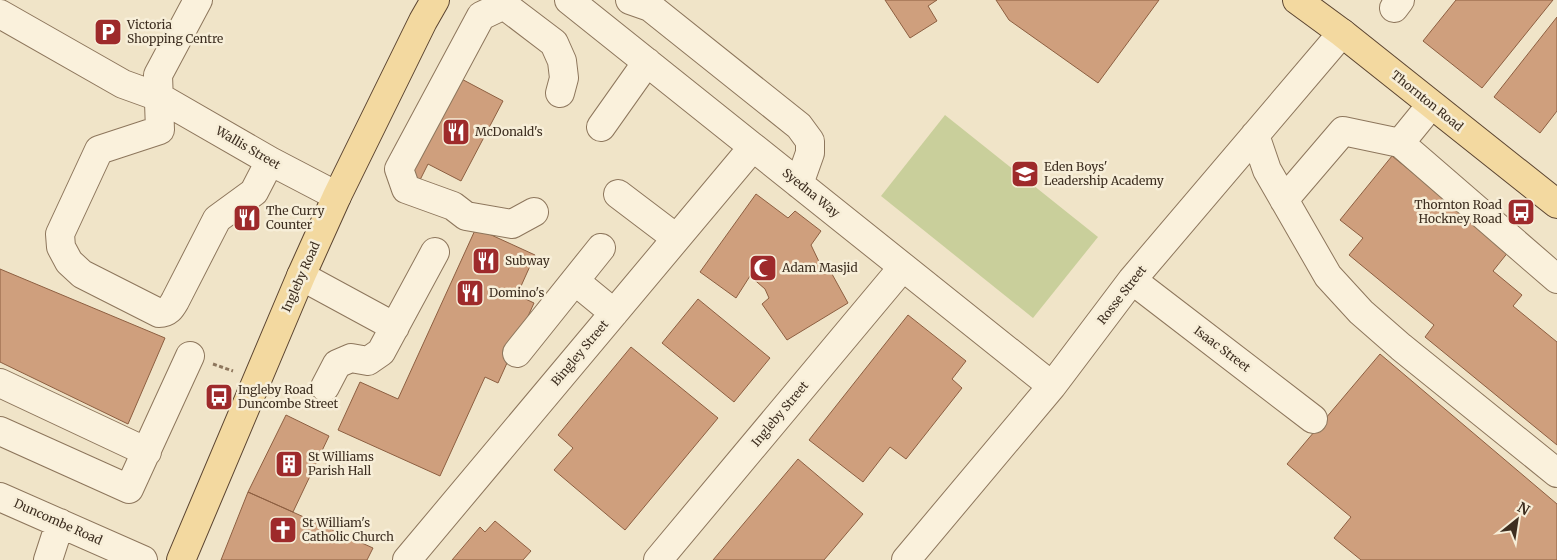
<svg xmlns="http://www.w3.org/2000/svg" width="1557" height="560" font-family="Merriweather,serif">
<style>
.green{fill:#c9cf9b}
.building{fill:#cf9f7d;stroke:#8d5f41}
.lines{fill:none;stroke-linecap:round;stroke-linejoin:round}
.minor-casing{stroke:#8d765c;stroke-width:30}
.major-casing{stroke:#5b4430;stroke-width:30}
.path{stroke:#8d765c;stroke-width:3;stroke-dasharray:4 2.5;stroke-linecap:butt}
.minor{stroke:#faf1dc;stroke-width:28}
.major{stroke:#f3d9a0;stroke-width:28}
.labels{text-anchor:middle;stroke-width:5;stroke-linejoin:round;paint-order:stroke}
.poi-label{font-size:12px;fill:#3d2e20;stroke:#f7eed8;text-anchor:start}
.street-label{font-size:12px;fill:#3d2e20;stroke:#f7eed8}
</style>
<rect width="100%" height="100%" fill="#f0e4c8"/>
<path class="green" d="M945,115L1098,237L1033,318L881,196Z"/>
<path class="building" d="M885,0H937L928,6L937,21L910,38Z
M996,0H1159L1098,83L1009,20Z
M1456,0H1553L1482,88L1423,41Z
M1557,17V111L1540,133L1494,97Z
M454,75L503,101L461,181L428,164L420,180L404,172Z
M1392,156L1509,251L1493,271L1522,295L1513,306L1557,342V445L1425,337L1434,325L1349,255L1363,238L1340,220Z
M756,194L788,218L795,211L821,231L811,245L823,270L827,265L848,303L787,340L762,304L769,298L765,289L750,276L736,298L700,272Z
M476,228L535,255L517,295L534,303L498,383L485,377L440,476L338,430L360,382L398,399Z
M0,269L165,338L128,424L0,362Z
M698,299L770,358L734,402L662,343Z
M908,315L966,361L952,379L962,388L906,459L890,447L863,482L809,440Z
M631,347L718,418L625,530L554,470L573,448L558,435Z
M1380,354L1557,504V560H1361L1334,538L1351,517L1287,464Z
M286,415L329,436L293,512L248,492Z
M798,459L863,514L824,560H713Z
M248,492L373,548L367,560H221Z
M495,521L531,551L523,560H452L480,527L485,532Z"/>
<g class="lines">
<defs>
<path id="minor" d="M198,0L158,75L160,130L99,150L60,234L61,247L69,262L82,274L159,313C168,313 171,308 175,301L217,219L254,192L270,161
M569,0L1052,386
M630,0L650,7L799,126L810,141V153L799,184
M1394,8L1400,0
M0,14L123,84L159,97L270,161L337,196
M601,127L647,62
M1255,135L1267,170L1328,276L1361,312L1401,347L1557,473
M1400,143L1557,279
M618,194L676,238
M1284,200L1343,131L1400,143L1431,105
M534,212L512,224L466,216L453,206L406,189L399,169L481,16L504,5L554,43L562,61L564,78L560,93
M301,276L395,327
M1132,280L1313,419
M575,281L614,313
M517,353L601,248
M0,383L147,452
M325,387L337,364L351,358L368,361L381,352L435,252
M0,431L129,489L190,356
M0,497L143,560
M48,560L60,523
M407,560L753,147
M658,560L903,267
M906,560L1052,386L1132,280L1342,33"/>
<path id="major" d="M1297,0L1342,33L1557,204
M181,560L301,276L337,196L423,21L435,0"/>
</defs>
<use href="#minor" class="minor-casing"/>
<use href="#major" class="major-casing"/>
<path class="path" d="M213,364L233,371"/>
<use href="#minor" class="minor"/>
<use href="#major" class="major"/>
</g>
<defs>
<symbol id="parking-square" viewBox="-11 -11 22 22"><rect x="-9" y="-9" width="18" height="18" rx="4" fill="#9e2a2b" stroke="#f7eed8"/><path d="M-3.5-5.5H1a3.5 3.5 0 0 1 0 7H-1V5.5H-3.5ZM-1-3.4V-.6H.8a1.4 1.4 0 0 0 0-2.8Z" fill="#fff"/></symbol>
<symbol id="restaurant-square" viewBox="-11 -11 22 22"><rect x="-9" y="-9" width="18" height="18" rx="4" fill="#9e2a2b" stroke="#f7eed8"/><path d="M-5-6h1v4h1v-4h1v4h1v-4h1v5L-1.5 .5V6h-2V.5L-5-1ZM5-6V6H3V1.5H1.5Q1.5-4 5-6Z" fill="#fff"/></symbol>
<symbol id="school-square" viewBox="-11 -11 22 22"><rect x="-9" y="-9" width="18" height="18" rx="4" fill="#9e2a2b" stroke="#f7eed8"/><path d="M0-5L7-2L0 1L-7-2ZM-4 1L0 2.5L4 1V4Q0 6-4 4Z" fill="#fff"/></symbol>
<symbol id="bus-square" viewBox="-11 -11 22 22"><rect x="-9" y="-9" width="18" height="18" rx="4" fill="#9e2a2b" stroke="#f7eed8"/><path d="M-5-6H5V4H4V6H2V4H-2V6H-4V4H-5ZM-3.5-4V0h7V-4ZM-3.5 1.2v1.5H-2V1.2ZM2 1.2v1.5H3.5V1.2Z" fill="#fff"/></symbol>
<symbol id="mosque-square" viewBox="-11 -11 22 22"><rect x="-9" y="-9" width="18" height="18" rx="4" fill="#9e2a2b" stroke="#f7eed8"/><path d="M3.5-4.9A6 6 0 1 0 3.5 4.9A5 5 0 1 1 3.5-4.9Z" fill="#fff"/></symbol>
<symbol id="building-square" viewBox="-11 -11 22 22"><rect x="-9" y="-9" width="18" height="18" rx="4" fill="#9e2a2b" stroke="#f7eed8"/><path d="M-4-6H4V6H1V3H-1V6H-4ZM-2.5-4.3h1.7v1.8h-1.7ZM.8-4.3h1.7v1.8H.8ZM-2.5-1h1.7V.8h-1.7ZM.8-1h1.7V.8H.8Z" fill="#fff"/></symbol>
<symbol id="church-square" viewBox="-11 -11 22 22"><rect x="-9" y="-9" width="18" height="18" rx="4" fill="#9e2a2b" stroke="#f7eed8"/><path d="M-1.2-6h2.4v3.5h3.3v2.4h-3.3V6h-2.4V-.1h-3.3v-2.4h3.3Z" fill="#fff"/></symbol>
</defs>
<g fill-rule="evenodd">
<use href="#parking-square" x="92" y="16" width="32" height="32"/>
<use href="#restaurant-square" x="440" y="116" width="32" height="32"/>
<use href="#school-square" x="1009" y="158" width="32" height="32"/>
<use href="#bus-square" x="1505" y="196" width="32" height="32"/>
<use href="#restaurant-square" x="231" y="202" width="32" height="32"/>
<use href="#restaurant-square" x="470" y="245" width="32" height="32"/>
<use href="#mosque-square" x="747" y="252" width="32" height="32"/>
<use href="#restaurant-square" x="454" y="277" width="32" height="32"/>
<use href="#bus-square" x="203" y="381" width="32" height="32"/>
<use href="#building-square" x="273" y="448" width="32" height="32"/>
<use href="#church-square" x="267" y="514" width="32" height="32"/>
</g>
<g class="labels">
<g class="poi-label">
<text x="127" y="29">Victoria<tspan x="127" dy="14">Shopping Centre</tspan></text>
<text x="475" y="136">McDonald's</text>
<text x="1044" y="171">Eden Boys'<tspan x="1044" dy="14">Leadership Academy</tspan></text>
<text x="1502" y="209" text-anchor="end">Thornton Road<tspan x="1502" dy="14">Hockney Road</tspan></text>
<text x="266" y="215">The Curry<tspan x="266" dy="14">Counter</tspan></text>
<text x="505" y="265">Subway</text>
<text x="782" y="272">Adam Masjid</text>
<text x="489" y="297">Domino's</text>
<text x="238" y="394">Ingleby Road<tspan x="238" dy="14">Duncombe Street</tspan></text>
<text x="308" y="461">St Williams<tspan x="308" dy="14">Parish Hall</tspan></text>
<text x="302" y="527">St William's<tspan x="302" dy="14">Catholic Church</tspan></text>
</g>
<g class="street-label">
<text transform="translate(1427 101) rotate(39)" y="4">Thornton Road</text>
<text transform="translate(248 148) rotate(30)" y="4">Wallis Street</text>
<text transform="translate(811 193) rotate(39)" y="4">Syedna Way</text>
<text transform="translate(301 277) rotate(-66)" y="4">Ingleby Road</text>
<text transform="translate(1122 295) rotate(-52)" y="4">Rosse Street</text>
<text transform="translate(1222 349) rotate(37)" y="4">Isaac Street</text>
<text transform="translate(580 353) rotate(-50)" y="4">Bingley Street</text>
<text transform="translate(780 414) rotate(-50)" y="4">Ingleby Street</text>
<text transform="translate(58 522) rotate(24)" y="4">Duncombe Road</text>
</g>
</g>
<g transform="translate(1517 520) rotate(30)" stroke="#f7eed8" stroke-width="4" paint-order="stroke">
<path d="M0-4L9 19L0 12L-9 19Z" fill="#3d2e20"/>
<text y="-8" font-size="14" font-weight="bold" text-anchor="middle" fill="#3d2e20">N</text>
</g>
</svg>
